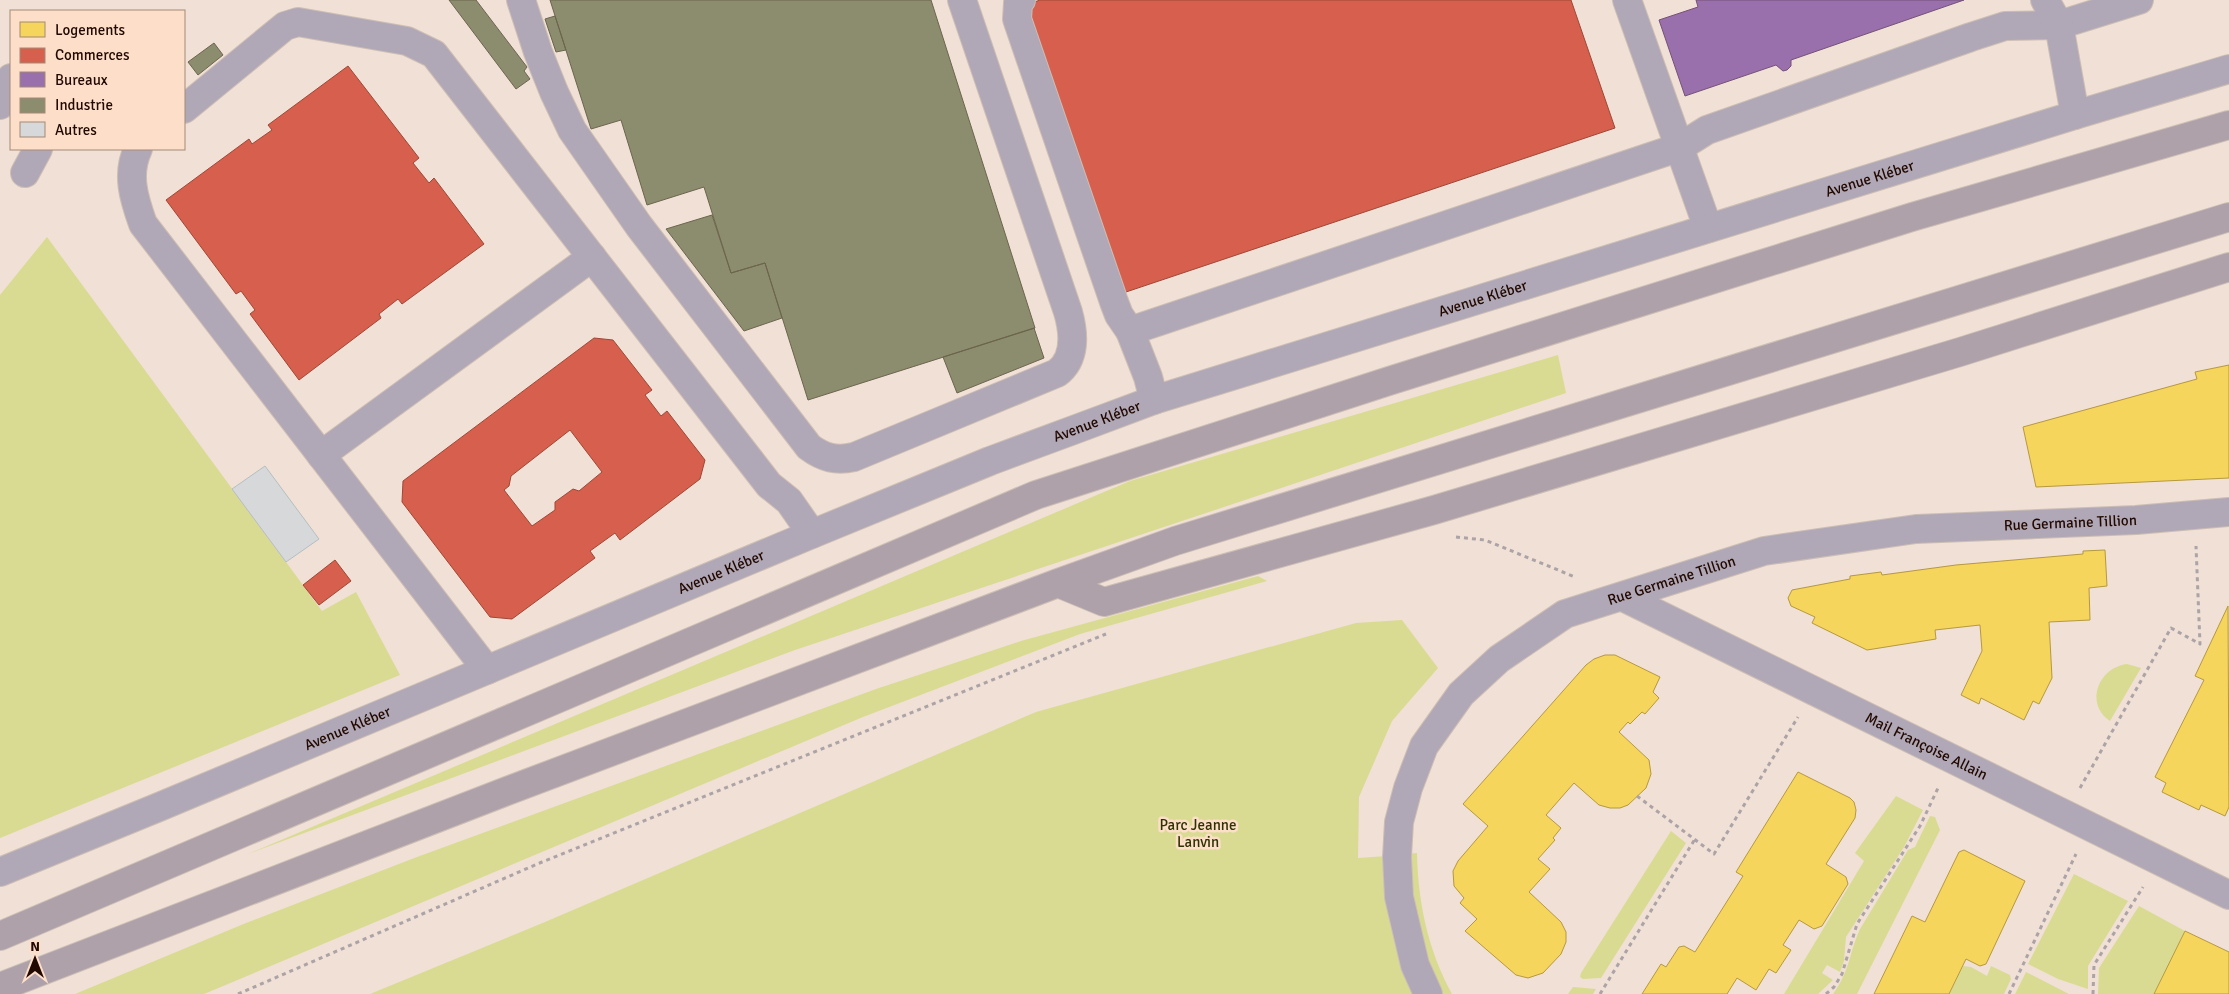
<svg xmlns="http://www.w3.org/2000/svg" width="2229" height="994" font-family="Signika,sans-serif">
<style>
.green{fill:#d9db93}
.homes{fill:#f6d55c;stroke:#b69840}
.shops{fill:#d6604d;stroke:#a04636;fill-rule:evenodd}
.offices{fill:#9970ab;stroke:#755178}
.industry{fill:#8c8c6e;stroke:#6c654d}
.building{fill:#d6d8d9;stroke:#b5bec2}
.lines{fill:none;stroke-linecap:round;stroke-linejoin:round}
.minor-casing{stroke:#cdbeb5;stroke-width:30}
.highway-casing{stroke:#cdbeb5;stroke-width:30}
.path{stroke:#aca3a7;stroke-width:3;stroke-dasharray:4 4;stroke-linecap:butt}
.minor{stroke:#b0a8b6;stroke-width:28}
.highway{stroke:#aea1aa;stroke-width:28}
.labels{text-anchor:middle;stroke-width:5;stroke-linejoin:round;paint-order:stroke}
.street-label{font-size:15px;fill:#220900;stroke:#fcdec9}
.park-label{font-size:15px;fill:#2d3300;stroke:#fcdec9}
</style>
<rect width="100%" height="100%" fill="#f0e0d5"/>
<path class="green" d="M47,237L322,611L356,592L400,675L0,838V295Z
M1558,355L1566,393L795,650L248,854L1130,481Z
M1258,576L1267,581L1080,634L863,717L204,994H75L246,923L417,857L876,689L1021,641Z
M1402,620L1438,668L1392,721L1359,797L1358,858L1387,856L1416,994H370L545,922L1036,712L1356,623Z
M2127,664L2141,668L2110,721C2085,705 2097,668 2127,664Z
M1896,796L1923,810L1904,847L1846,937L1844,961L1840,972L1827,965L1822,973L1833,980L1818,994H1784L1864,861L1855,853Z
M1930,816L1935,817L1940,830L1857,994H1833C1850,971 1849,953 1860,929L1908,850L1915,847Z
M1671,831L1686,843L1601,978L1583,979L1580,977L1581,973Z
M1417,853C1418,903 1428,950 1452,994H1439L1414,927L1406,854Z
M2074,874L2128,901L2088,966V989L2058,979L2028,964Z
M2139,906L2185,931L2154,994H2098L2099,968Z
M1963,966L1971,967L1987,976L1991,966L2010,975L2011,979L2004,994H1949Z
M2026,972L2067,993L2069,994H2015Z
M1573,987L1596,989L1593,994H1568Z"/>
<path class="homes" d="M2229,365V478L2036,487L2023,427L2197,379L2195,372Z
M2105,550L2107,586L2089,588L2090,620L2049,622L2052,678L2039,704L2033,701L2024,720L1981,698L1979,704L1961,695L1982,651L1980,625L1935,630L1936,639L1867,650L1812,623L1815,617L1791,606L1788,598L1792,590L1850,579V576L1881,572L1882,575L1956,565L2083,554V551Z
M2228,606L2229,807L2225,816L2201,805L2199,810L2162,792L2166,783L2155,777L2204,680L2195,676Z
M1605,655H1615L1660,677L1653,692L1659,698L1645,714L1642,712L1630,724L1628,722L1619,732L1649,760L1651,774L1646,788L1628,805L1620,808H1610L1599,805L1574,783L1546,815L1561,828L1553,838L1555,840L1538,859L1550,869L1529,892L1561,922L1566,932V942L1561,954L1543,973L1528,978L1516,975L1465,931L1477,919L1460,903L1464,898L1454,886L1453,871L1458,861L1488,826L1463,804L1586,665L1594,659Z
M1798,772L1850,798L1854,802L1856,810L1855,818L1826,864L1846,877L1848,884L1822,926L1814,929L1799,920L1783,945L1791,950L1776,973L1769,969L1756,990L1737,978L1727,994H1642L1661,964L1666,967L1679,947L1684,946L1695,952L1743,876L1736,872Z
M1964,850L2025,881L1986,964L1980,966L1966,959L1949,994H1874L1912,916L1925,922L1959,852Z
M2185,931L2229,952V994H2154Z"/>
<path class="shops" d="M1040,0H1571L1615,128L1123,293L1026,5Z
M348,66L419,158L413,163L429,183L434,178L484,244L402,304L398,299L379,314L381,318L299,380L250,314L255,310L241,291L236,294L166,200L249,139L252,144L272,130L268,125Z
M594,338L613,340L652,390L645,395L661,416L667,411L705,460L700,479L620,540L615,533L590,551L595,558L512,619L490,617L402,502L403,481ZM570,430L602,472L579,491L573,489L555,502V510L532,526L504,490L509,486L511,476Z
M335,560L351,581L319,605L303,585Z"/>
<path class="offices" d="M1696,0H1964L1791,60V66L1787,70L1783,71L1776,65L1685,96L1659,20L1698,7Z"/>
<path class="industry" d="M449,0H476L527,67L524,71L530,79L516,89Z
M550,0H931L1035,328L808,400L765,263L731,273L704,187L647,205L621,120L591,129Z
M555,16L566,50L556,52L545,19Z
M214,43L223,55L198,75L188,62Z
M712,215L731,273L765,263L782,318L744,331L666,229Z
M1034,328L1044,358L957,393L943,357Z"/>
<path class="building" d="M265,466L319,539L286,562L232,489Z"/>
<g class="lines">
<defs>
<g id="minor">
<path d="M521,0L538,52L554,92L572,130L639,226L809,447C824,458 836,461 854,457L1057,373C1076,359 1074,333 1068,312L962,0"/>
<path d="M1021,0L1018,3L1017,19L1114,302L1119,315L1130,331L1680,147L1707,130L1971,37L2005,26L2059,25L2139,0"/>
<path d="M1627,0L1708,228"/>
<path d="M2045,0L2059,25L2075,115"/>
<path d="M0,105L11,78"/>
<path d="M184,109L285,26L298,22L407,41L434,54L769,485L789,501L812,534"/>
<path d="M138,149C126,174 134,199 143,224L487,670"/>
<path d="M25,173L38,149"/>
<path d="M1130,331L1148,377L1154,400"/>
<path d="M321,455L592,257"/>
<path id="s1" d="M1623,597L2229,895"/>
<path id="s2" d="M0,872L159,807L812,534L990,461L1079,428L1154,400L2075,115L2229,69"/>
<path id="s3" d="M1428,994L1415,965L1399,897L1397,857L1399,822L1408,788L1424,746L1461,694L1499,659L1565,614L1764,551L1916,529L2136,520L2229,512"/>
</g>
<path id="highway" d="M1058,583L1104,602L1434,510L1960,352L2229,267
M0,936L1036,495L1389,381L1912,217L2229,125
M0,987L507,791L1058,583L1175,541L2229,217"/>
</defs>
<use href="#minor" class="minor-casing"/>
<use href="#highway" class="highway-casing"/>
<path class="path" d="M1456,537L1485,540L1575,577
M2080,788L2171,628L2200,644L2196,546
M1637,796L1714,854L1798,717
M238,994L542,862L1106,634
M1600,994L1695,839
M1826,994L1834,987L1842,974L1857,924L1920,826L1939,786
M2009,994L2076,854
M2093,994L2094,965L2143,887"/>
<use href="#minor" class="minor"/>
<use href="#highway" class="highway"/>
</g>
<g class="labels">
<g class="street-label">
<text dy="5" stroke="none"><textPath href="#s2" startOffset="1996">Avenue Kléber</textPath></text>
<text dy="5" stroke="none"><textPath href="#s2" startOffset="1591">Avenue Kléber</textPath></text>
<text dy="5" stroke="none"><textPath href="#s2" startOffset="1186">Avenue Kléber</textPath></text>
<text dy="5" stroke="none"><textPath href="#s3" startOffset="969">Rue Germaine Tillion</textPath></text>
<text dy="5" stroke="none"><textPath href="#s2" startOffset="781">Avenue Kléber</textPath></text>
<text dy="5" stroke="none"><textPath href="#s3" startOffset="564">Rue Germaine Tillion</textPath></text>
<text dy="5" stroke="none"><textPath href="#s2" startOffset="376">Avenue Kléber</textPath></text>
<text dy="5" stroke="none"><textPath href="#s1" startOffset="338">Mail Françoise Allain</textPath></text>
</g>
<g class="park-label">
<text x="1198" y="830">Parc Jeanne<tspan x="1198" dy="17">Lanvin</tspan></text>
</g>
</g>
<rect x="10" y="10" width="175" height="140" fill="#fcdec9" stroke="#a58979"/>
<rect x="20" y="22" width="25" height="15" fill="#f6d55c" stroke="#a58979"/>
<text x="55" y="35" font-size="15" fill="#220900">Logements</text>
<rect x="20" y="48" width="25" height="15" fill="#d6604d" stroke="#a58979"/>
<text x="55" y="60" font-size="15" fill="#220900">Commerces</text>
<rect x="20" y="72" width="25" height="15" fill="#9970ab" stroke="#a58979"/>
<text x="55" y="85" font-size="15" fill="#220900">Bureaux</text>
<rect x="20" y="98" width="25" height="15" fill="#8c8c6e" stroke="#a58979"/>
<text x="55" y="110" font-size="15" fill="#220900">Industrie</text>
<rect x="20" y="122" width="25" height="15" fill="#d6d8d9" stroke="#a58979"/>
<text x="55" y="135" font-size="15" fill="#220900">Autres</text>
<g transform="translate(35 959)" stroke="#fcdec9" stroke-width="4" paint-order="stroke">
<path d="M0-4L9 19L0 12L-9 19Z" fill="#220900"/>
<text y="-8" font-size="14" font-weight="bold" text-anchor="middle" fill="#220900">N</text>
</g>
</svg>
